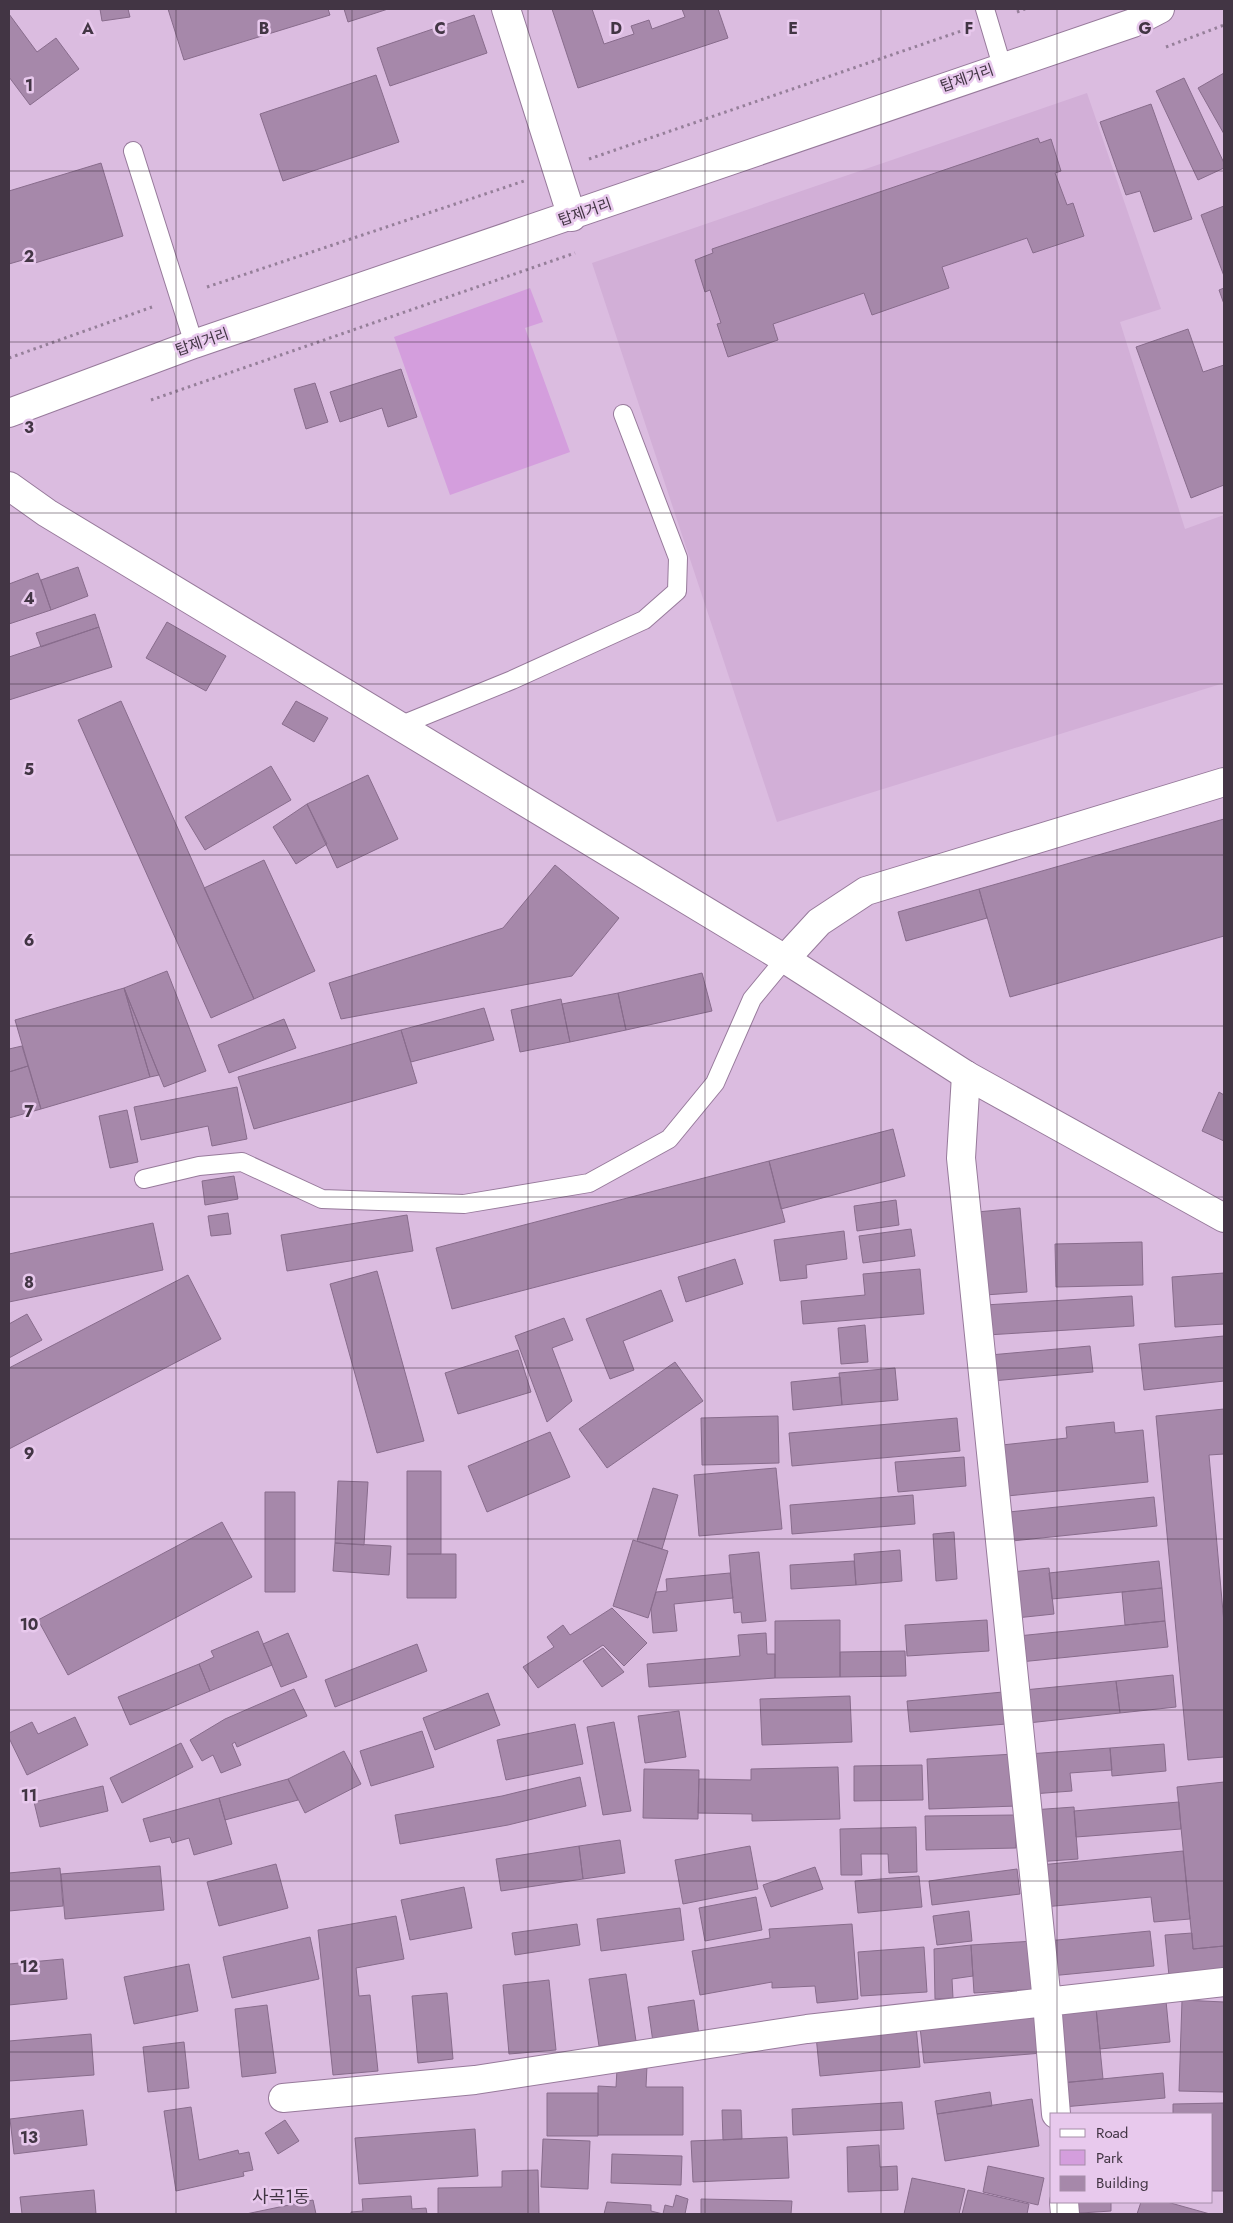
<svg xmlns="http://www.w3.org/2000/svg" width="1233" height="2223" font-family="Jost,'Noto Sans KR',sans-serif">
<style>
.built{fill:#d2afd7}
.green{fill:#d49edd}
.building{fill:#a688aa;stroke:#886c8c}
.lines{fill:none;stroke-linecap:round;stroke-linejoin:round}
.service-casing{stroke:#977a9b;stroke-width:20}
.minor-casing{stroke:#977a9b;stroke-width:30}
.tertiary-casing{stroke:#977a9b;stroke-width:30}
.path{stroke:#957f99;stroke-width:3;stroke-dasharray:2.5 4;stroke-linecap:butt}
.service{stroke:#fff;stroke-width:18}
.minor{stroke:#fff;stroke-width:28}
.tertiary{stroke:#fff;stroke-width:28}
.grid{fill:none;stroke:#423544;stroke-width:1;stroke-opacity:0.55}
.labels{text-anchor:middle;stroke-width:5;stroke-linejoin:round;paint-order:stroke}
.street-label{font-size:15px;fill:#423544;stroke:#e8c9ed}
.quarter-label{font-size:18px;fill:#423544;stroke:#e8c9ed}
.grid-label{font-size:16px;text-anchor:middle;font-weight:bold;fill:#423544;stroke:#e8c9ed;stroke-width:5;stroke-linejoin:round;paint-order:stroke}
</style>
<rect width="100%" height="100%" fill="#dbbce0"/>
<path class="built" d="M1087,93L1161,309L1120,322L1185,529L1224,515V683L777,822L592,263Z"/>
<path class="green" d="M530,288L543,322L525,328L570,452L450,495L394,337Z"/>
<path class="building" d="M100,9H128L130,17L102,21Z
M168,9H328L330,15L184,60Z
M344,9H388L348,22Z
M552,9H592L604,44L634,34L631,26L649,20L652,29L685,17L682,9H718L728,38L578,88Z
M9,14L37,52L56,38L79,69L30,105L9,77Z
M474,15L487,53L390,86L377,48Z
M1224,73V134L1198,88Z
M376,75L399,142L283,181L260,114Z
M1184,78L1224,163V168L1198,180L1156,91Z
M1151,104L1192,219L1154,232L1140,191L1126,195L1100,122Z
M1038,138L1040,143L1051,139L1061,171L1055,173L1067,205L1073,203L1084,236L1033,253L1027,238L942,267L949,288L872,315L864,293L773,324L778,340L728,357L717,324L721,323L710,290L705,292L695,260L713,253L712,249Z
M101,163L123,236L35,263L33,257L9,264V191Z
M1224,206V276L1201,215Z
M1224,288V304L1219,290Z
M1188,329L1203,372L1224,365V485L1191,498L1136,347Z
M401,369L417,417L388,427L382,408L340,422L330,392Z
M315,383L328,422L306,429L294,389Z
M78,567L88,596L51,610L41,580Z
M38,573L51,610L9,624V584Z
M95,614L99,627L41,647L36,633Z
M167,622L226,656L206,691L146,658Z
M99,627L112,667L9,700V657Z
M121,701L254,999L211,1018L78,720Z
M296,701L328,718L314,742L282,724Z
M271,766L291,800L205,850L185,817Z
M368,775L398,839L337,868L307,804Z
M307,804L327,844L296,864L273,827Z
M1224,819V936L1010,997L979,889Z
M264,860L315,971L254,999L204,888Z
M555,865L619,918L572,976L341,1019L329,983L503,928Z
M979,889L987,918L906,941L898,912Z
M167,971L206,1071L164,1087L124,988Z
M702,973L712,1011L626,1030L618,993Z
M124,988L159,1075L150,1077Z
M124,988L150,1077L41,1109L15,1020Z
M618,993L626,1030L570,1042L562,1004Z
M561,999L570,1042L520,1052L511,1010Z
M484,1008L494,1040L411,1062L401,1030Z
M284,1019L296,1048L229,1073L218,1045Z
M401,1030L417,1083L254,1129L238,1077Z
M22,1046L28,1066L9,1072V1049Z
M28,1066L41,1109L9,1118V1072Z
M237,1087L247,1139L212,1146L208,1126L141,1140L134,1107Z
M1219,1092L1224,1095V1141L1202,1131Z
M127,1110L138,1162L110,1168L99,1116Z
M893,1129L905,1176L781,1209L769,1161Z
M769,1161L785,1222L452,1309L436,1248Z
M234,1176L238,1199L205,1205L202,1181Z
M896,1200L899,1225L857,1231L854,1206Z
M1020,1208L1027,1292L985,1295L977,1212Z
M228,1213L231,1234L211,1236L208,1216Z
M407,1215L413,1251L287,1271L281,1235Z
M153,1223L163,1270L9,1302V1254Z
M911,1229L915,1256L863,1263L859,1236Z
M844,1231L847,1259L806,1265L807,1278L780,1281L774,1240Z
M1142,1242L1143,1285L1056,1287L1055,1244Z
M735,1259L743,1284L686,1302L678,1277Z
M920,1269L924,1314L803,1324L801,1301L865,1295L863,1274Z
M377,1271L424,1441L377,1453L330,1284Z
M1224,1273V1324L1175,1327L1172,1277Z
M188,1275L221,1339L9,1449V1368Z
M661,1290L673,1321L623,1341L634,1370L610,1379L586,1319Z
M1132,1296L1134,1326L987,1335L985,1305Z
M27,1314L42,1340L9,1358V1324Z
M564,1318L573,1340L552,1348L572,1401L547,1422L515,1336Z
M865,1325L868,1362L841,1364L838,1328Z
M1224,1336V1381L1144,1390L1139,1344Z
M1090,1346L1093,1372L992,1381L990,1355Z
M518,1350L531,1392L458,1414L445,1373Z
M675,1362L703,1401L607,1468L579,1429Z
M895,1368L898,1400L842,1405L839,1373Z
M840,1377L842,1405L793,1410L791,1382Z
M1224,1409V1454L1209,1455L1224,1623V1757L1188,1760L1156,1416Z
M778,1416L779,1463L702,1465L701,1418Z
M957,1418L960,1451L792,1466L789,1433Z
M1114,1422L1115,1433L1143,1430L1148,1482L1007,1496L1002,1445L1067,1438L1066,1427Z
M550,1432L570,1477L487,1512L468,1466Z
M964,1457L966,1486L898,1492L895,1462Z
M776,1468L782,1529L699,1536L694,1475Z
M407,1471H441V1554H407Z
M338,1481L368,1482L364,1545L335,1543Z
M653,1488L678,1495L662,1549L637,1541Z
M265,1492H295V1592H265Z
M913,1495L915,1524L792,1534L790,1505Z
M1154,1497L1157,1526L1012,1541L1009,1512Z
M222,1522L252,1577L68,1675L38,1620Z
M954,1532L957,1579L936,1581L933,1534Z
M633,1540L668,1551L648,1618L613,1606Z
M335,1543L391,1546L389,1575L333,1571Z
M900,1550L902,1581L856,1585L854,1554Z
M759,1552L766,1621L742,1623L741,1612L734,1613L729,1555Z
M407,1554H456V1598H407Z
M854,1561L856,1585L791,1589L790,1565Z
M1159,1561L1162,1588L1052,1599L1049,1573Z
M1049,1568L1054,1614L1016,1618L1012,1572Z
M730,1573L733,1598L674,1604L677,1631L653,1633L651,1609L656,1592L667,1591L666,1579Z
M1162,1588L1165,1621L1125,1625L1122,1592Z
M612,1608L647,1643L624,1666L603,1645L538,1688L523,1667L554,1647L547,1637L563,1625L570,1635Z
M840,1620V1677L775,1678V1621Z
M987,1620L989,1651L907,1656L905,1625Z
M1165,1621L1168,1647L1020,1662L1018,1636Z
M258,1631L272,1665L210,1691L199,1664L214,1657L211,1651Z
M288,1633L307,1677L281,1687L263,1644Z
M766,1633L767,1654H775V1678L649,1687L647,1664L740,1656L738,1635Z
M417,1644L427,1671L335,1707L325,1680Z
M603,1648L624,1672L602,1687L583,1661Z
M905,1651L906,1676L840,1677V1652Z
M199,1664L210,1691L130,1725L118,1697Z
M1173,1675L1176,1707L1120,1713L1116,1681Z
M1116,1681L1120,1713L1028,1723L1024,1690Z
M294,1689L307,1716L237,1747L235,1742L232,1744L241,1765L221,1773L213,1755L202,1761L190,1740L225,1719Z
M1003,1692L1006,1724L910,1732L907,1701Z
M488,1693L500,1725L435,1750L423,1718Z
M850,1696L852,1742L762,1745L760,1699Z
M679,1711L686,1757L645,1763L638,1716Z
M75,1717L88,1745L27,1775L9,1738V1733L32,1722L38,1734Z
M614,1722L631,1811L603,1815L587,1727Z
M575,1724L583,1764L506,1780L497,1740Z
M422,1731L434,1767L371,1786L360,1751Z
M181,1743L193,1767L122,1803L110,1778Z
M1164,1744L1166,1771L1112,1776L1110,1748Z
M1110,1748L1112,1770L1070,1773L1072,1791L1032,1794L1028,1754Z
M344,1751L361,1784L305,1813L288,1779Z
M1015,1754L1017,1806L929,1809L927,1759Z
M922,1765L923,1800L854,1801V1766Z
M838,1767L840,1819L752,1821V1814L698,1813L699,1779L751,1780V1769Z
M644,1769L699,1770L698,1819L643,1818Z
M580,1777L586,1806L508,1825L400,1844L395,1815L502,1796Z
M288,1779L298,1800L225,1820L219,1798Z
M1224,1782V1946L1193,1949L1177,1787Z
M103,1786L108,1811L40,1827L34,1802Z
M219,1798L232,1844L194,1855L189,1838L172,1843L170,1837L150,1842L143,1819Z
M1179,1802L1181,1829L1076,1837L1074,1811Z
M1074,1807L1078,1859L1036,1862L1032,1810Z
M1015,1815L1016,1848L926,1850L925,1816Z
M916,1827L917,1872L889,1873L888,1854H861L862,1875H841L840,1829Z
M620,1840L625,1873L583,1879L579,1846Z
M579,1846L583,1879L501,1891L496,1859Z
M750,1846L758,1889L683,1904L675,1860Z
M1183,1851L1190,1919L1154,1922L1151,1897L1044,1907L1040,1865Z
M276,1864L288,1908L219,1926L207,1882Z
M160,1866L164,1910L65,1919L61,1874Z
M815,1867L823,1889L771,1907L763,1885Z
M60,1868L63,1906L9,1911V1873Z
M1017,1869L1020,1894L932,1905L929,1881Z
M919,1876L922,1907L858,1913L855,1881Z
M464,1887L472,1928L410,1940L401,1900Z
M756,1897L762,1930L705,1941L699,1908Z
M680,1908L684,1940L601,1951L597,1919Z
M969,1911L972,1941L937,1945L933,1916Z
M396,1916L404,1959L356,1968L359,1996L370,1995L378,2071L333,2075L318,1930Z
M577,1924L580,1945L515,1955L512,1933Z
M852,1924L858,1999L817,2003L815,1986L772,1988V1982L700,1995L692,1951L770,1938L769,1929Z
M1150,1931L1154,1966L1050,1976L1047,1941Z
M1192,1933L1193,1949L1224,1946V1971L1169,1976L1165,1935Z
M310,1937L319,1979L232,1998L223,1957Z
M1034,1941L1037,1989L974,1993L971,1945Z
M971,1945L973,1976L952,1979L953,1998L935,1999L934,1949Z
M924,1947L927,1992L861,1996L858,1952Z
M63,1959L67,1999L9,2005V1964Z
M189,1964L198,2011L134,2024L124,1977Z
M626,1974L636,2041L599,2046L589,1979Z
M549,1980L556,2050L509,2054L503,1985Z
M447,1993L453,2059L418,2063L412,1996Z
M694,2000L699,2035L653,2042L648,2007Z
M1182,2000L1224,2002V2092L1179,2091Z
M1166,2001L1170,2042L1100,2049L1096,2008Z
M267,2005L276,2073L242,2077L235,2009Z
M1096,2008L1103,2079L1061,2083L1054,2012Z
M1039,2017L1042,2053L924,2063L920,2027Z
M916,2026L920,2067L820,2076L816,2036Z
M91,2034L94,2075L9,2081V2041Z
M184,2042L189,2088L148,2092L143,2047Z
M647,2066L646,2087H683V2135H598V2086L616,2087L617,2069Z
M1163,2073L1165,2098L1063,2107L1061,2083Z
M990,2092L992,2106L937,2114L935,2101Z
M547,2093H598V2136H547Z
M1032,2099L1039,2146L945,2161L937,2114Z
M902,2102L904,2129L793,2135L792,2109Z
M1224,2103V2191H1212V2114H1173V2104Z
M191,2107L199,2160L238,2150L239,2154L249,2152L253,2170L243,2172L244,2176L176,2191L164,2111Z
M83,2110L87,2145L14,2154L10,2119Z
M722,2110H741L742,2139L723,2140Z
M285,2120L299,2141L278,2154L265,2133Z
M475,2129L478,2176L359,2184L355,2138Z
M787,2137L789,2178L693,2182L691,2141Z
M543,2139L590,2141L588,2189L541,2187Z
M879,2145L880,2167L897,2166L898,2190L848,2192L847,2147Z
M612,2154L682,2156L681,2185L611,2183Z
M988,2166L1044,2178L1038,2205L983,2192Z
M538,2170L539,2214H438V2188L502,2187V2171Z
M912,2178L965,2189L959,2214H904Z
M94,2190L96,2214H22L20,2197Z
M968,2190L1029,2204L1027,2214H962Z
M676,2195L688,2199L685,2214H604L607,2202L651,2205V2211L663,2214L665,2205L673,2207Z
M411,2196L412,2209L426,2208L427,2214H351V2212L363,2211L362,2199Z
M701,2199L792,2201L791,2214H701Z
M313,2200L316,2214H246Z
M1065,2202H1111V2211L1066,2214Z
M1141,2202H1167L1210,2214H1137Z"/>
<g class="lines">
<defs>
<path id="service" d="M985,9L1002,66
M133,151L194,344
M399,726L512,680L644,620L677,591L678,558L623,414
M144,1179L199,1166L242,1162L322,1199L464,1204L589,1183L669,1139L715,1083L752,999L785,959"/>
<path id="minor" d="M506,9L572,217
M9,413L194,344L1133,23L1160,9
M785,959L819,922L866,891L1224,782
M966,1075L961,1158L1047,2002L1056,2114
M283,2098L475,2080L807,2029L1224,1982
M1064,2202L1065,2214"/>
<path id="tertiary" d="M9,486L47,513L785,959L966,1075L1224,1218"/>
</defs>
<use href="#service" class="service-casing"/>
<use href="#minor" class="minor-casing"/>
<use href="#tertiary" class="tertiary-casing"/>
<path class="path" d="M1017,12L1025,9
M1166,47L1224,25
M589,159L961,31
M207,287L524,181
M9,358L152,307
M151,400L575,253"/>
<use href="#service" class="service"/>
<use href="#minor" class="minor"/>
<use href="#tertiary" class="tertiary"/>
</g>
<path class="grid" d="M176,9V2214M352,9V2214M528,9V2214M705,9V2214M881,9V2214M1057,9V2114M9,171H1224M9,342H1224M9,513H1224M9,684H1224M9,855H1224M9,1026H1224M9,1197H1224M9,1368H1224M9,1539H1224M9,1710H1224M9,1881H1224M9,2052H1224M1057,2202V2214"/>
<g class="labels">
<g class="street-label">
<text transform="translate(967 78) rotate(-19)" y="5">탑제거리</text>
<text transform="translate(585 212) rotate(-19)" y="5">탑제거리</text>
<text transform="translate(202 342) rotate(-19)" y="5">탑제거리</text>
</g>
<g class="quarter-label">
<text x="281" y="2203">사곡1동</text>
</g>
</g>
<g class="grid-label">
<text x="88" y="34">A</text>
<text x="264" y="34">B</text>
<text x="440" y="34">C</text>
<text x="616" y="34">D</text>
<text x="793" y="34">E</text>
<text x="969" y="34">F</text>
<text x="1145" y="34">G</text>
<text x="29" y="91">1</text>
<text x="29" y="262">2</text>
<text x="29" y="433">3</text>
<text x="29" y="604">4</text>
<text x="29" y="775">5</text>
<text x="29" y="946">6</text>
<text x="29" y="1117">7</text>
<text x="29" y="1288">8</text>
<text x="29" y="1459">9</text>
<text x="29" y="1630">10</text>
<text x="29" y="1801">11</text>
<text x="29" y="1972">12</text>
<text x="29" y="2143">13</text>
</g>
<rect width="1233" height="2223" fill="none" stroke="#423544" stroke-width="20"/>
<rect x="1050" y="2113" width="162" height="90" fill="#e8c9ed" stroke="#a68ea9"/>
<rect x="1060" y="2129" width="25" height="8" fill="#ffffff" stroke="#a68ea9"/>
<text x="1096" y="2138" font-size="15" fill="#423544">Road</text>
<rect x="1060" y="2150" width="25" height="15" fill="#d49edd" stroke="#a68ea9"/>
<text x="1096" y="2163" font-size="15" fill="#423544">Park</text>
<rect x="1060" y="2176" width="25" height="15" fill="#a688aa" stroke="#a68ea9"/>
<text x="1096" y="2188" font-size="15" fill="#423544">Building</text>
</svg>
